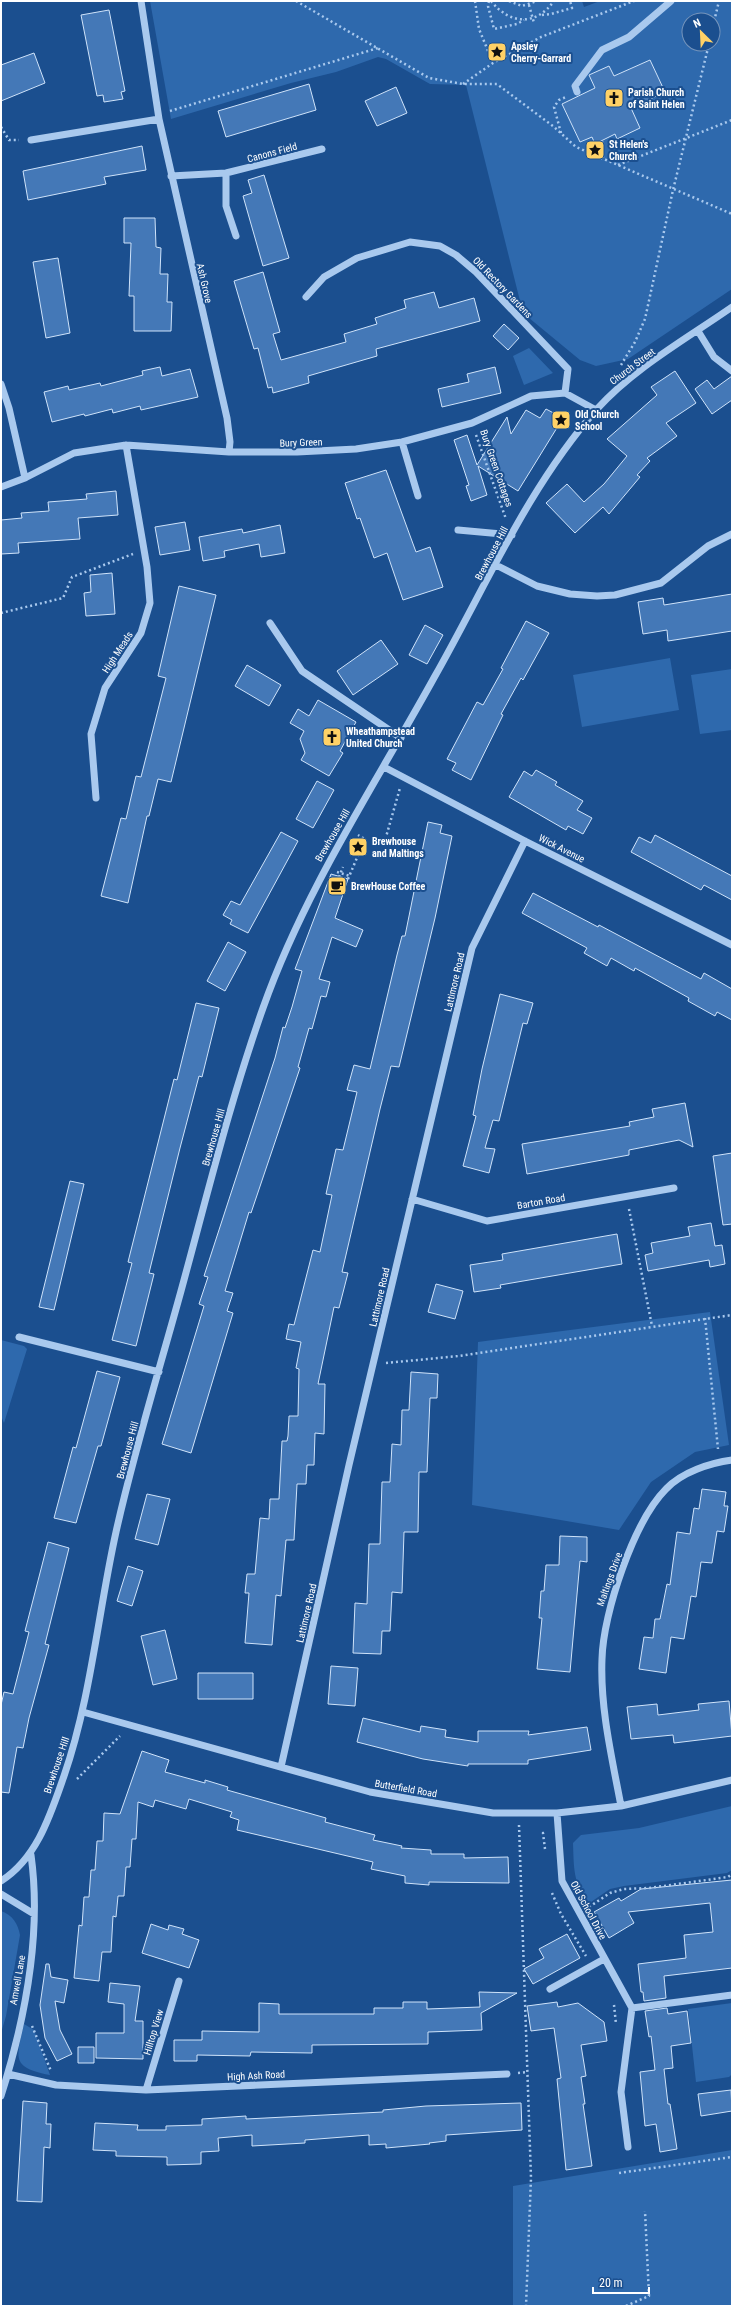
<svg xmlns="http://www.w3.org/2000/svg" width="733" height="2307" font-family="'Roboto Condensed',sans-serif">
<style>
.green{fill:#2e69ad;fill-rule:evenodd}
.building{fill:#4478b7;stroke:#cfe3fa}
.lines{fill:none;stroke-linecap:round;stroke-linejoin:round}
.path{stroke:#a9c9ee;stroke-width:2.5;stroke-dasharray:2 3;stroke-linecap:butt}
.minor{stroke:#a9c9ee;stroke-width:7}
.path-bridge{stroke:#a9c9ee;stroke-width:2.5;stroke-dasharray:2 3;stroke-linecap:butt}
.labels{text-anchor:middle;stroke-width:4;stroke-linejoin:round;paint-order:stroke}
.poi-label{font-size:10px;font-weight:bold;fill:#fff;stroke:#1b4f8f;text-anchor:start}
.street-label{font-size:10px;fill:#fff;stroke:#1b4f8f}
</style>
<rect width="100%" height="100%" fill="#1b4f8f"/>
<path class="green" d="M150,1H582L584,7L600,1H732V289L628,359L596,366L580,360L523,313L466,85L430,84L386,59L378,57L336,72L291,83L171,119ZM689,20H713V44H689ZM650,60L665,92L631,108L640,128L617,138L612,128L608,138L596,144L592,137L580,142L562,104L595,88L589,75L609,66L614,76Z
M529,348L553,373L524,385L513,356Z
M670,658L679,710L582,727L573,675Z
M732,669V730L700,734L691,675Z
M710,1312L729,1445L695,1452L651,1482L619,1530L472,1505L478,1342Z
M1,1340L24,1346L27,1349L4,1423L1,1416Z
M732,1806V1870L727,1873L624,1886L610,1889L588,1904C573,1881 574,1869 573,1843L581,1835L639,1828Z
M1,1911C13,1915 18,1924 20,1935L6,2016L1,2033Z
M732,2003V2074L729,2077L696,2082L688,2009Z
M24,2024L34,2030L50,2075C11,2067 16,2059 24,2024Z
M732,2150V2306H513V2186Z"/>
<path class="building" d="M109,10L125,91L121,92L123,99L104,102L103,95L97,96L81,15Z
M34,53L45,83L1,101V65Z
M650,60L665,92L631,108L640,128L617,139L615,134L595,144L592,137L580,142L562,104L595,88L589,75L609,66L614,76Z
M309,84L316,110L226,137L218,111Z
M396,87L407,113L377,126L365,101Z
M142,146L146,170L104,177L106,184L28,200L23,171Z
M264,175L289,258L263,266L243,196L252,193L248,180Z
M124,218H155L156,247L161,248L160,274H168L167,302H172L171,331H134V296H129L131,243H124Z
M58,258L70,333L46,338L33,262Z
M263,272L280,332L273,334L281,360L346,342L344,334L377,324L375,318L406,308L404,300L434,292L439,308L474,298L480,321L376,349L377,356L308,376L309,383L273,393L272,387L268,388L258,348L254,349L234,281Z
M504,324L519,338L508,350L493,336Z
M160,367L162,376L190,369L198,397L141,410L140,406L113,413L112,409L85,416L84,414L52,422L44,392L68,386L69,390L100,383L101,386L143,375L142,371Z
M495,367L501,393L442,407L438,389L469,382L467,374Z
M675,371L696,403L666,423L677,436L647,458L650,461L637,475L640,477L609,514L603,507L575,533L546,503L567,484L584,502L604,484L627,456L607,439L657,395L651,387Z
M732,376V400L712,414L695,389L707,380L714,389Z
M546,409L563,418L518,491L478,466L487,495L471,501L466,486L469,485L454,440L467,435L477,465L507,417L511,434L526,410L540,418Z
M386,470L416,552L430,547L443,587L403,600L387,553L374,558L360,518L357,519L345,483Z
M116,491L118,515L78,518L80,539L18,543L19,553L1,554V520L22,518L21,513L49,511L48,502L87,499L86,494Z
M185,522L190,550L160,555L155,527Z
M280,525L285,553L261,557L259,544L224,551L225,557L203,561L199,537L242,529L243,533Z
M112,573L115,614L86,616L84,593L91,592L90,575Z
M179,586L216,595L171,782L158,779L149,816H147L128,903L101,896L121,818L126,819L136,776L141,777L166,678L158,676Z
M732,594V631L668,641L667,630L643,634L638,602L663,598L664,605Z
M526,621L549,633L523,680L521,678L501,714L503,715L471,780L452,770L456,763L447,759L477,702L483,705L503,669L501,668Z
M425,625L443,635L427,664L409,655Z
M381,640L398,664L353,695L337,671Z
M247,665L281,685L269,706L235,686Z
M318,700L356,722L340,751L343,753L329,776L301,760L305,753L300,739L304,731L290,723L298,709L309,716Z
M536,770L557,782L555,785L583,801L577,810L592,818L583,834L568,826L566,830L509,797L524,771L532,776Z
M317,781L334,790L313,828L296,819Z
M428,822L442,825L440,833L452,836L435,918L399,1067L391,1066L380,1109L342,1272L348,1273L339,1308L334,1307L318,1384H325L324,1434L315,1433L314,1465H307L306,1484H297L294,1540H286L281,1596L276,1595L272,1645L245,1643L249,1593H245L247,1574H255L260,1518L269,1519L270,1499H279L282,1441H287L288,1436L289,1416H298L299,1369L296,1368L301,1342L286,1339L289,1324L294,1325L313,1250L320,1252L332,1195L326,1194L336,1149L343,1150L357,1092L347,1090L354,1065L370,1069L397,955L402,936H405Z
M281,832L298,841L248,933L230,924L232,920L223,915L231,901L240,905Z
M655,835L732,876V900L704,885L701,890L631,852L639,837L651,843Z
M331,874L348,879L335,918L363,930L356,947L332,937L319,979L330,982L326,997L321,996L312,1029L309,1028L298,1067L300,1068L251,1213L249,1212L225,1291L233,1293L227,1311L233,1313L191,1453L162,1444L204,1306L199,1304L208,1277L204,1276L275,1058L283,1027L285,1028L292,1007L302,971L295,969Z
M533,893L598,927L599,925L701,979L704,973L732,989V1020L717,1012L715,1016L688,1001L689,998L635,968L634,971L611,958L607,966L584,953L587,948L522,913Z
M228,942L246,952L225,991L207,981Z
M500,994L533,1003L527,1024L523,1023L499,1121L493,1120L485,1148L495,1149L489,1173L463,1166L476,1116L473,1115L482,1069Z
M196,1003L219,1008L202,1077L199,1076L180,1148L149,1273L154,1274L136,1346L112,1340L132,1263L128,1262L166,1111L174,1079L177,1080Z
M685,1103L693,1147L679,1140L629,1150V1155L527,1174L522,1144L630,1126L629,1122L654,1117L652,1109Z
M732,1153V1224L723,1225L713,1156Z
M70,1181L84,1184L54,1310L39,1307Z
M711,1223L715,1246L722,1245L725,1264L710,1267L709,1260L648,1271L645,1255L653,1253L651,1243L690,1236L688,1227Z
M617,1234L622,1264L500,1285L501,1288L474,1292L470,1265L503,1260L502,1254Z
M436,1284L463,1291L455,1319L428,1312Z
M97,1371L120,1377L101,1446H98L76,1523L54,1518L73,1447L76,1448Z
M411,1372L438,1374L437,1398H430L427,1472H419L418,1532H404L402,1593L392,1592L390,1631H382L381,1654L353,1653L355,1603L367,1604L369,1544H380L382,1482H390L392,1444L401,1445L402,1410H409Z
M702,1489L726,1492L724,1506H728L724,1532L717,1531L712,1563L701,1562L696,1597L691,1596L684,1639L671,1637L666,1673L639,1669L644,1637L653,1638L655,1619H660L667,1584L670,1585L677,1532L690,1534L694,1508L699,1509Z
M147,1494L170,1499L158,1545L135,1539Z
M560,1536L587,1537V1562L580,1561L570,1672L537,1669L542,1618H539L541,1591H544L546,1565H559Z
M48,1542L69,1548L45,1644L49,1645L29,1718L23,1748L17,1747L9,1793L1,1792V1705L4,1692L13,1694L29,1632L25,1631Z
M128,1566L143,1571L132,1606L117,1601Z
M165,1630L177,1679L153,1685L141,1636Z
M331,1666L358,1668L355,1706L328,1704Z
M198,1673H253V1699H198Z
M729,1701L732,1736L674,1743L673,1735L631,1739L627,1707L657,1704L658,1715L699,1710L698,1704Z
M363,1718L420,1732L421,1726L446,1730L445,1737L478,1742V1731H529L528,1735L587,1727L591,1750L528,1760V1764H468V1766L423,1759L357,1742Z
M142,1751L169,1760L165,1772L205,1783V1780L228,1787L227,1790L326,1818L325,1822L375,1835L373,1840L402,1846L401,1848L431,1850V1854H464V1858L508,1857L509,1883L429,1882V1885L405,1883V1876L371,1869L373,1862L237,1830L239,1820L230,1817L232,1812L189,1799L186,1809L155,1800L153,1807L138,1802L136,1839H132L130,1867H126L124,1896H118L116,1917L113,1916L111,1952H102L99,1981L74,1978L79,1925L82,1926L84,1897H89L91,1870H95L97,1841H103L104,1813L120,1814Z
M732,1880V1968L664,1976L666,1998L644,2001L643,1992H641L638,1964L686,1958L684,1935L713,1932L710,1903L628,1912L634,1923L609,1938L594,1912L619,1898L621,1901L641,1889Z
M151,1924L168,1930L169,1925L184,1929L182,1934L199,1940L189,1968L142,1953Z
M567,1934L580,1958L533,1984L524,1969L544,1958L539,1949Z
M46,1964H49L51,1977L68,1980L64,2003L55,2001L60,2030L72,2054L57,2061L45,2038L40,2005Z
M110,1983L140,1986L135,2021H143V2059L96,2058V2033H124V2004L108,2002Z
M479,1992L517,1993L481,2013L482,2030L428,2032V2044L312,2045V2053L251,2052L250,2056L197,2055V2061H174V2040H202V2031L259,2032V2003L279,2004V2014H374V2008H403V2002H427V2009L480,2007Z
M557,2002L558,2007L578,2003L604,2022L607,2041L581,2045L586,2076L581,2077L585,2104H583L592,2166L566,2170L557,2079L561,2078L554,2028L531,2031L527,2006Z
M667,2008L668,2014L687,2011L691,2043L671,2046L673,2068L664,2069L668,2104H670L677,2149L660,2152L656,2124L645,2126L640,2072L655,2070L651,2036L649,2037L645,2011Z
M78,2047H94V2063H78Z
M731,2090L732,2111L701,2116L698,2094Z
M23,2101L47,2103L46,2124H51L50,2148L44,2147L42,2202L17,2201Z
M521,2103L522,2130L446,2135V2141L429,2143L430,2144L386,2148V2144L369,2145V2135L305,2140V2143L252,2146V2135L218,2138L219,2151L201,2152V2164L167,2165V2157L116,2156V2151L93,2150L95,2123L138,2125L137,2130H166V2126L202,2125V2119L246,2116V2119L383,2112V2110L426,2106Z"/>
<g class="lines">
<path class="path" d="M296,1L429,78L463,84H497L553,126L576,147L732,214
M475,1L479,29L493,63
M489,1L488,6L494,29L517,24L524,20
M491,1C510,25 536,26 554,1
M509,1L522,6L537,1
M529,5L534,23
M542,15L551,14L572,8L570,1
M713,26L719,1
M463,84L493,63L541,37L634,1
M170,111L378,48
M1,127L9,140H19
M561,133L554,107L559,100L566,97
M602,141L603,159
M618,165L732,120
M621,365L635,342L645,319L673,190L709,44
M476,435L506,519
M1,613L63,598L72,577L133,554
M384,844L400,788
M339,877L343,867
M348,879L365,839L358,835
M629,1209L652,1326
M705,1318L718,1449
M386,1363L459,1356L732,1315
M77,1779L120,1736
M519,1825L531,2178L526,2306
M545,1849L543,1833H546
M552,1893L561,1914L586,1956
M589,1907L610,1893L624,1889L649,1888L728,1877L732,1874
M614,2005L616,2024
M32,2026L51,2071
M518,2073L528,2072
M619,2173L732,2157
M626,2306L649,2296L645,2211"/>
<path class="minor" d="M141,1L159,119L227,418L230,442L229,452
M577,92L575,86L602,50L629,37L671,1
M31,140L159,119
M226,173V206L236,236
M171,176L226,173L322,149
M306,297L324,277L357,258L410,242L440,246L456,255L476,272L568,369L565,393
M698,331L714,357L732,371
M1,384L9,408L25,478
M402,442L418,496
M1,487L25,478L74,453L126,445L229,452H297L356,449L402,442L472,423L531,396L565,393L596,410
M458,530L512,535
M496,565L537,586L570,594L597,596L615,595L661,583L708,546L732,534
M270,623L302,671L401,738
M384,767L525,841L732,945
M96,798L91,734L105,688L141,633L150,603L147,567L126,445
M412,1199L487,1221L674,1188
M19,1337L159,1372
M83,1712L370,1792L493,1813H557L621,1806L732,1780
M281,1767L349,1465L472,948L525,841
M621,1806C612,1758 600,1708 602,1659C603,1613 634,1521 666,1489C682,1472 710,1463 732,1460
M557,1813L562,1881L632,2008L621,2092L628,2147
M1,1881C37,1858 50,1816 64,1776C91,1698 98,1613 116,1532C134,1451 159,1371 181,1291C207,1196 230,1101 263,1008C305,889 375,785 435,676C486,586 528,487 597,409C634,368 686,339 732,307
M1,1894L34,1914
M550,1989L604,1959
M632,2008L732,1995
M8,2074L56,2085L146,2090L507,2074
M146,2090L179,1981
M1,2096C25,2020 42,1934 31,1855"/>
<path class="path-bridge" d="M337,872L350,876"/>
</g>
<defs>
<symbol id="sight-square" viewBox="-11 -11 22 22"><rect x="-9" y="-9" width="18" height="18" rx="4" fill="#ffd166" stroke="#1b4f8f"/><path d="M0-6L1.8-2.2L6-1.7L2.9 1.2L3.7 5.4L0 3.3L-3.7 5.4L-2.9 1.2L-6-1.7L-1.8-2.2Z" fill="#111"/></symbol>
<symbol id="church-square" viewBox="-11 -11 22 22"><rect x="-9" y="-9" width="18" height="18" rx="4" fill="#ffd166" stroke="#1b4f8f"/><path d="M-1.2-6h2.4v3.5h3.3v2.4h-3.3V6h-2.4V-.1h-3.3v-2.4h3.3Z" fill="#111"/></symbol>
<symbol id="cafe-square" viewBox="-11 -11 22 22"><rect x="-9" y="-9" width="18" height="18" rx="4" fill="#ffd166" stroke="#1b4f8f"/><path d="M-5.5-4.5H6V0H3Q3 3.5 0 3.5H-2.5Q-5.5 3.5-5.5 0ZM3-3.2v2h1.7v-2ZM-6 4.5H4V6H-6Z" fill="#111"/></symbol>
</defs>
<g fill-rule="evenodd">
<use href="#sight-square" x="486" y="41" width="22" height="22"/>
<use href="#church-square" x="603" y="87" width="22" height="22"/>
<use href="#sight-square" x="584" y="139" width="22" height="22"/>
<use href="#sight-square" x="550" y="409" width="22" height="22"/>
<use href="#church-square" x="321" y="726" width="22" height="22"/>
<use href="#sight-square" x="347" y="836" width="22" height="22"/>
<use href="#cafe-square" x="326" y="875" width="22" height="22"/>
</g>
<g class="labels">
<g class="poi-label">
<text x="511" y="50">Apsley<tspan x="511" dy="12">Cherry-Garrard</tspan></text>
<text x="628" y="96">Parish Church<tspan x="628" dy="12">of Saint Helen</tspan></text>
<text x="609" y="148">St Helen's<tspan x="609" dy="12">Church</tspan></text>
<text x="575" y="418">Old Church<tspan x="575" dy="12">School</tspan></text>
<text x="346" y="735">Wheathampstead<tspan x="346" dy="12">United Church</tspan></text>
<text x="372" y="845">Brewhouse<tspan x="372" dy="12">and Maltings</tspan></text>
<text x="351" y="890">BrewHouse Coffee</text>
</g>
<g class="street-label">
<text transform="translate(272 152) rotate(-15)" y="4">Canons Field</text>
<text transform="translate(205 283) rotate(77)" y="4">Ash Grove</text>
<text transform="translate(503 287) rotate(46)" y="4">Old Rectory Gardens</text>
<text transform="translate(632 366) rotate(-37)" y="4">Church Street</text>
<text transform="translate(301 442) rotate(-2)" y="4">Bury Green</text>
<text transform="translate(497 468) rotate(71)" y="4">Bury Green Cottages</text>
<text transform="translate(491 553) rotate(-62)" y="4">Brewhouse Hill</text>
<text transform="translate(117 652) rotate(-57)" y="4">High Meads</text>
<text transform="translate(332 835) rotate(-60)" y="4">Brewhouse Hill</text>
<text transform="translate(562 848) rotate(27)" y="4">Wick Avenue</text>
<text transform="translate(454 982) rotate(-77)" y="4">Lattimore Road</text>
<text transform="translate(213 1137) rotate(-74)" y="4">Brewhouse Hill</text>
<text transform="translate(541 1201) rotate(-10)" y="4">Barton Road</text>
<text transform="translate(379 1297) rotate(-77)" y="4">Lattimore Road</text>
<text transform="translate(127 1450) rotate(-75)" y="4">Brewhouse Hill</text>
<text transform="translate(609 1579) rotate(-70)" y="4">Maltings Drive</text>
<text transform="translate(306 1613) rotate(-77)" y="4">Lattimore Road</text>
<text transform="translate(56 1765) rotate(-71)" y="4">Brewhouse Hill</text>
<text transform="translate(406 1788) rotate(10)" y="4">Butterfield Road</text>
<text transform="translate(589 1910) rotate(62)" y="4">Old School Drive</text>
<text transform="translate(17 1980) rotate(-80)" y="4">Amwell Lane</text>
<text transform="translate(153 2032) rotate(-73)" y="4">Hilltop View</text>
<text transform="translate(256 2075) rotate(-3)" y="4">High Ash Road</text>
</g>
</g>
<rect width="733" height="2307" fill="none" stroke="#ffffff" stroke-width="4"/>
<g transform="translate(701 32) rotate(336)"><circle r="19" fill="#1b4f8f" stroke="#7695bc"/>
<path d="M0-3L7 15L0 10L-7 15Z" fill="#ffd166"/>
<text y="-6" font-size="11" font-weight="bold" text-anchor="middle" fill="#ffffff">N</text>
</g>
<path d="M593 2287v6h56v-6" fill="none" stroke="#ffffff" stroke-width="2"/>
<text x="599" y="2287" font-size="12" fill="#ffffff" stroke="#1b4f8f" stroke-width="3" paint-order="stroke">20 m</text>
</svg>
